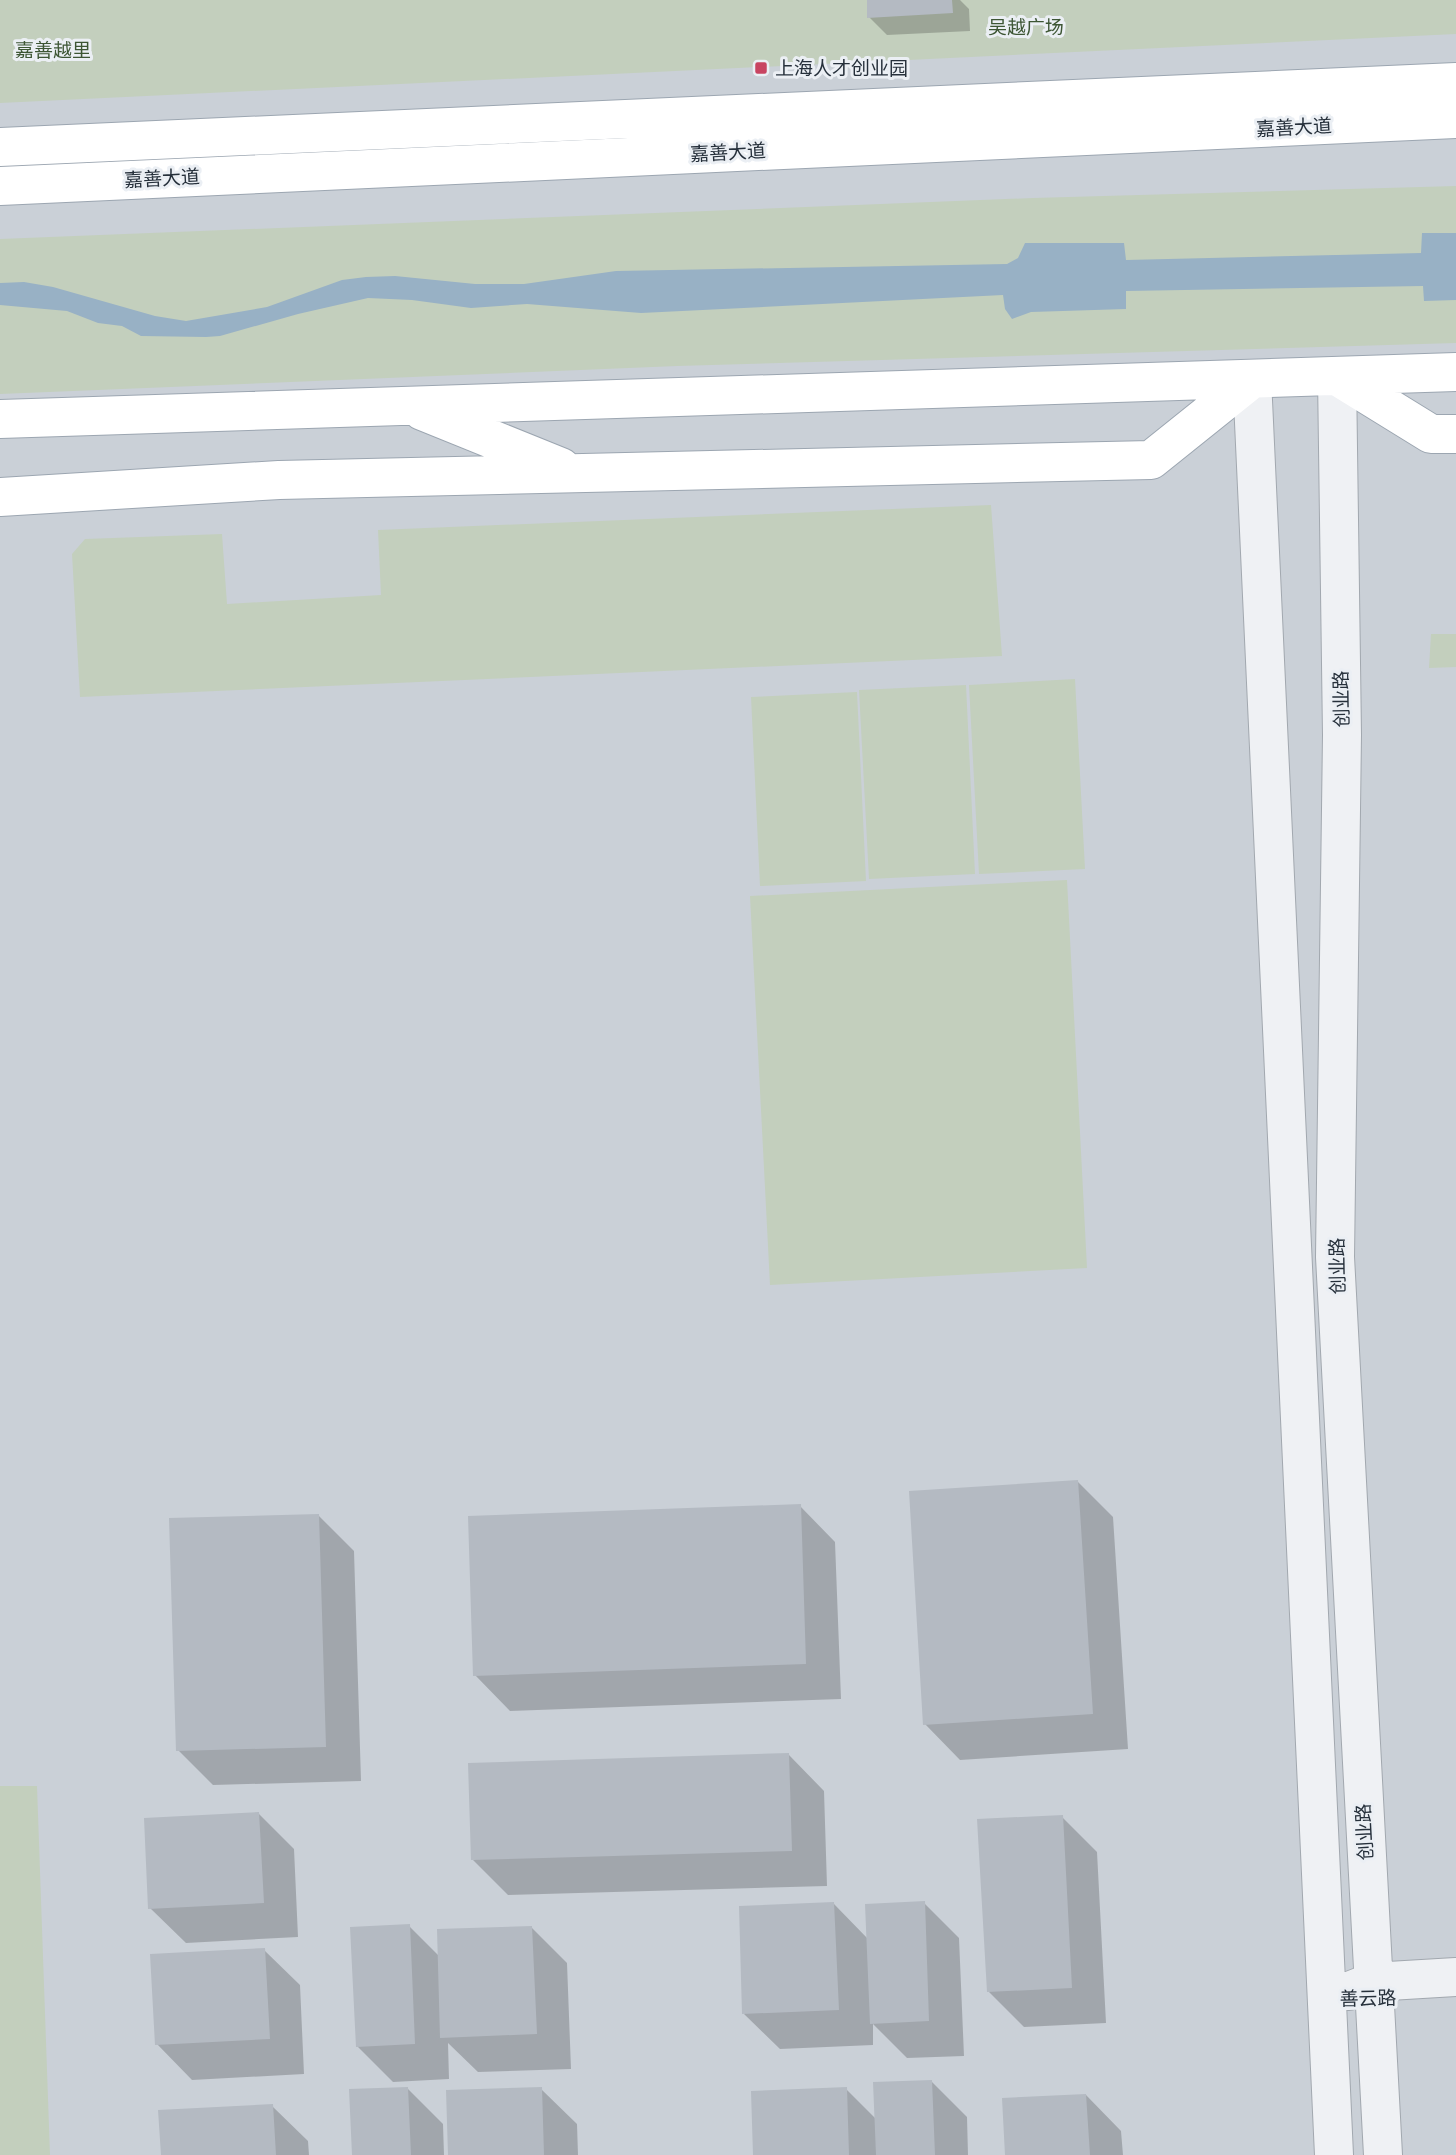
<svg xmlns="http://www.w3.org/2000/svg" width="1456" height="2155" font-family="'Varela Round','Noto Sans SC',sans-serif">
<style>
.built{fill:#cad0d7}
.green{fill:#c3cfbd}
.water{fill:#98b1c5}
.shadow{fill:#0003}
.building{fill:#b4bac2}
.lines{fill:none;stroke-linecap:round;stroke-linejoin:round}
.minor-casing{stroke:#a2a8af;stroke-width:40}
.major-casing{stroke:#9ca6b1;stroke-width:40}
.minor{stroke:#eff1f4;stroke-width:38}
.major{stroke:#fff;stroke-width:38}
.poi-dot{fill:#c84461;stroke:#ebeff4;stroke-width:2.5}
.labels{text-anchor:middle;stroke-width:6;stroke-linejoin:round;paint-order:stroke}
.park-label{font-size:19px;fill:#3d5634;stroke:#ebeff4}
.poi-label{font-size:19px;fill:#26303b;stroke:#ebeff4;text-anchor:start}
.street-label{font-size:19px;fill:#26303b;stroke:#ebeff4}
</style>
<rect width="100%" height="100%" fill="#dce1e6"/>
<path class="built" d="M0,0H1456V2155H0Z"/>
<path class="green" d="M0,0H1456V34L0,103Z
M1456,186V343L677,366L0,394V239L1033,198Z
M991,505L1002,656L80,697L72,554L85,539L222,534L227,604L381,595L378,530Z
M1431,634H1456V667L1429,668Z
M1075,679L1085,869L979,874L969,685Z
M966,685L975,874L869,879L859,690Z
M857,692L866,881L760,886L751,697Z
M1067,880L1087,1268L770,1285L750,896Z
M0,1786H37L50,2155H0Z"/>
<path class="water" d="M1422,233H1456V300L1424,301L1423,286L1126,291V309L1031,312L1012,319L1005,309L1003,295L641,313L527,304L471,308L412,300L368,298L298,314L220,336L206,337L141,336L122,326L98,323L67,311L0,305V283L24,282L53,287L155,316L186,321L267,307L342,280L366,277L395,276L475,284H524L616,271L1007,264L1018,258L1025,243H1124L1126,260L1421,253Z"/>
<path class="shadow" d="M868,0H960L969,9L970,31L887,35L869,17Z
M1078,1482L1113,1517L1128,1749L960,1760L925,1724Z
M800,1506L835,1542L841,1699L510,1711L475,1675Z
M318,1515L354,1551L361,1781L213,1785L178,1750Z
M789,1755L824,1791L827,1886L508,1895L473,1860Z
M258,1813L294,1849L298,1937L186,1943L150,1908Z
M1062,1817L1097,1852L1106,2023L1024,2027L989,1992Z
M924,1903L959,1938L964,2056L907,2058L873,2024V2045L780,2049L744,2014L834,1904L868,1939Z
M409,1926L439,1956L532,1928L567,1963L571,2069L478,2072L448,2043L449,2079L393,2082L357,2046Z
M264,1950L300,1985L304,2074L192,2080L157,2044Z
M932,2082L967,2117L968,2155H755L846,2089L876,2119Z
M408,2089L443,2124L444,2155H354Z
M541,2089L577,2124L578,2155H450Z
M1086,2095L1121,2131L1123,2155H1007Z
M272,2106L308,2141L309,2155H162Z"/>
<path class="building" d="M867,0H952L953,13L867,18Z
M1078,1480L1093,1714L923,1725L909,1491Z
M801,1504L806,1664L473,1676L468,1516Z
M319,1514L326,1747L176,1751L169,1518Z
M789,1753L792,1851L471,1860L468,1763Z
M259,1812L264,1903L148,1909L144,1818Z
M1063,1815L1072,1988L987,1992L977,1819Z
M925,1901L929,2021L870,2024L865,1904Z
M834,1902L839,2010L742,2014L739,1906Z
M410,1924L415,2044L356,2047L350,1927Z
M532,1926L537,2034L440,2038L437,1929Z
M265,1948L270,2039L155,2045L150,1954Z
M932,2080L935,2155H876L873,2082Z
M408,2087L411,2155H352L349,2089Z
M542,2087L544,2155H448L446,2090Z
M847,2087L849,2155H753L751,2091Z
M1086,2094L1090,2155H1005L1002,2098Z
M273,2104L276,2155H161L158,2110Z"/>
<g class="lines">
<defs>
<path id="minor" d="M1337,376L1342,735L1335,1257L1383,2155
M1252,379L1334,2155
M1349,1991L1372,1982L1456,1977"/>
<path id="major" d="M0,147L1456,82
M0,186L1456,119
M1337,376L1431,434H1456
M422,411L561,467
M0,419L1456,372
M0,497L279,480L1151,460L1252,379"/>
</defs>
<use href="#minor" class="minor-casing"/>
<use href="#major" class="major-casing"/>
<use href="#minor" class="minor"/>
<use href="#major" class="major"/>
</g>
<rect class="poi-dot" x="754" y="61" width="14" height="14" rx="3.5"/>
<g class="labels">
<g class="park-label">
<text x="1026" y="34">吴越广场</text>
<text x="53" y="57">嘉善越里</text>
</g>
<g class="poi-label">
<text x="775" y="75">上海人才创业园</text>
</g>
<g class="street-label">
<text transform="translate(1294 127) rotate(-3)" y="7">嘉善大道</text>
<text transform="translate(728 152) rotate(-3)" y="7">嘉善大道</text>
<text transform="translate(162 178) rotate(-3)" y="7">嘉善大道</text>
<text transform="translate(1341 699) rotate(-91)" y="7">创业路</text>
<text transform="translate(1337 1266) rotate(-91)" y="7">创业路</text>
<text transform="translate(1364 1832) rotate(-93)" y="7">创业路</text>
<text transform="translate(1368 1998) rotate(-1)" y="7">善云路</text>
</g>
</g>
</svg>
